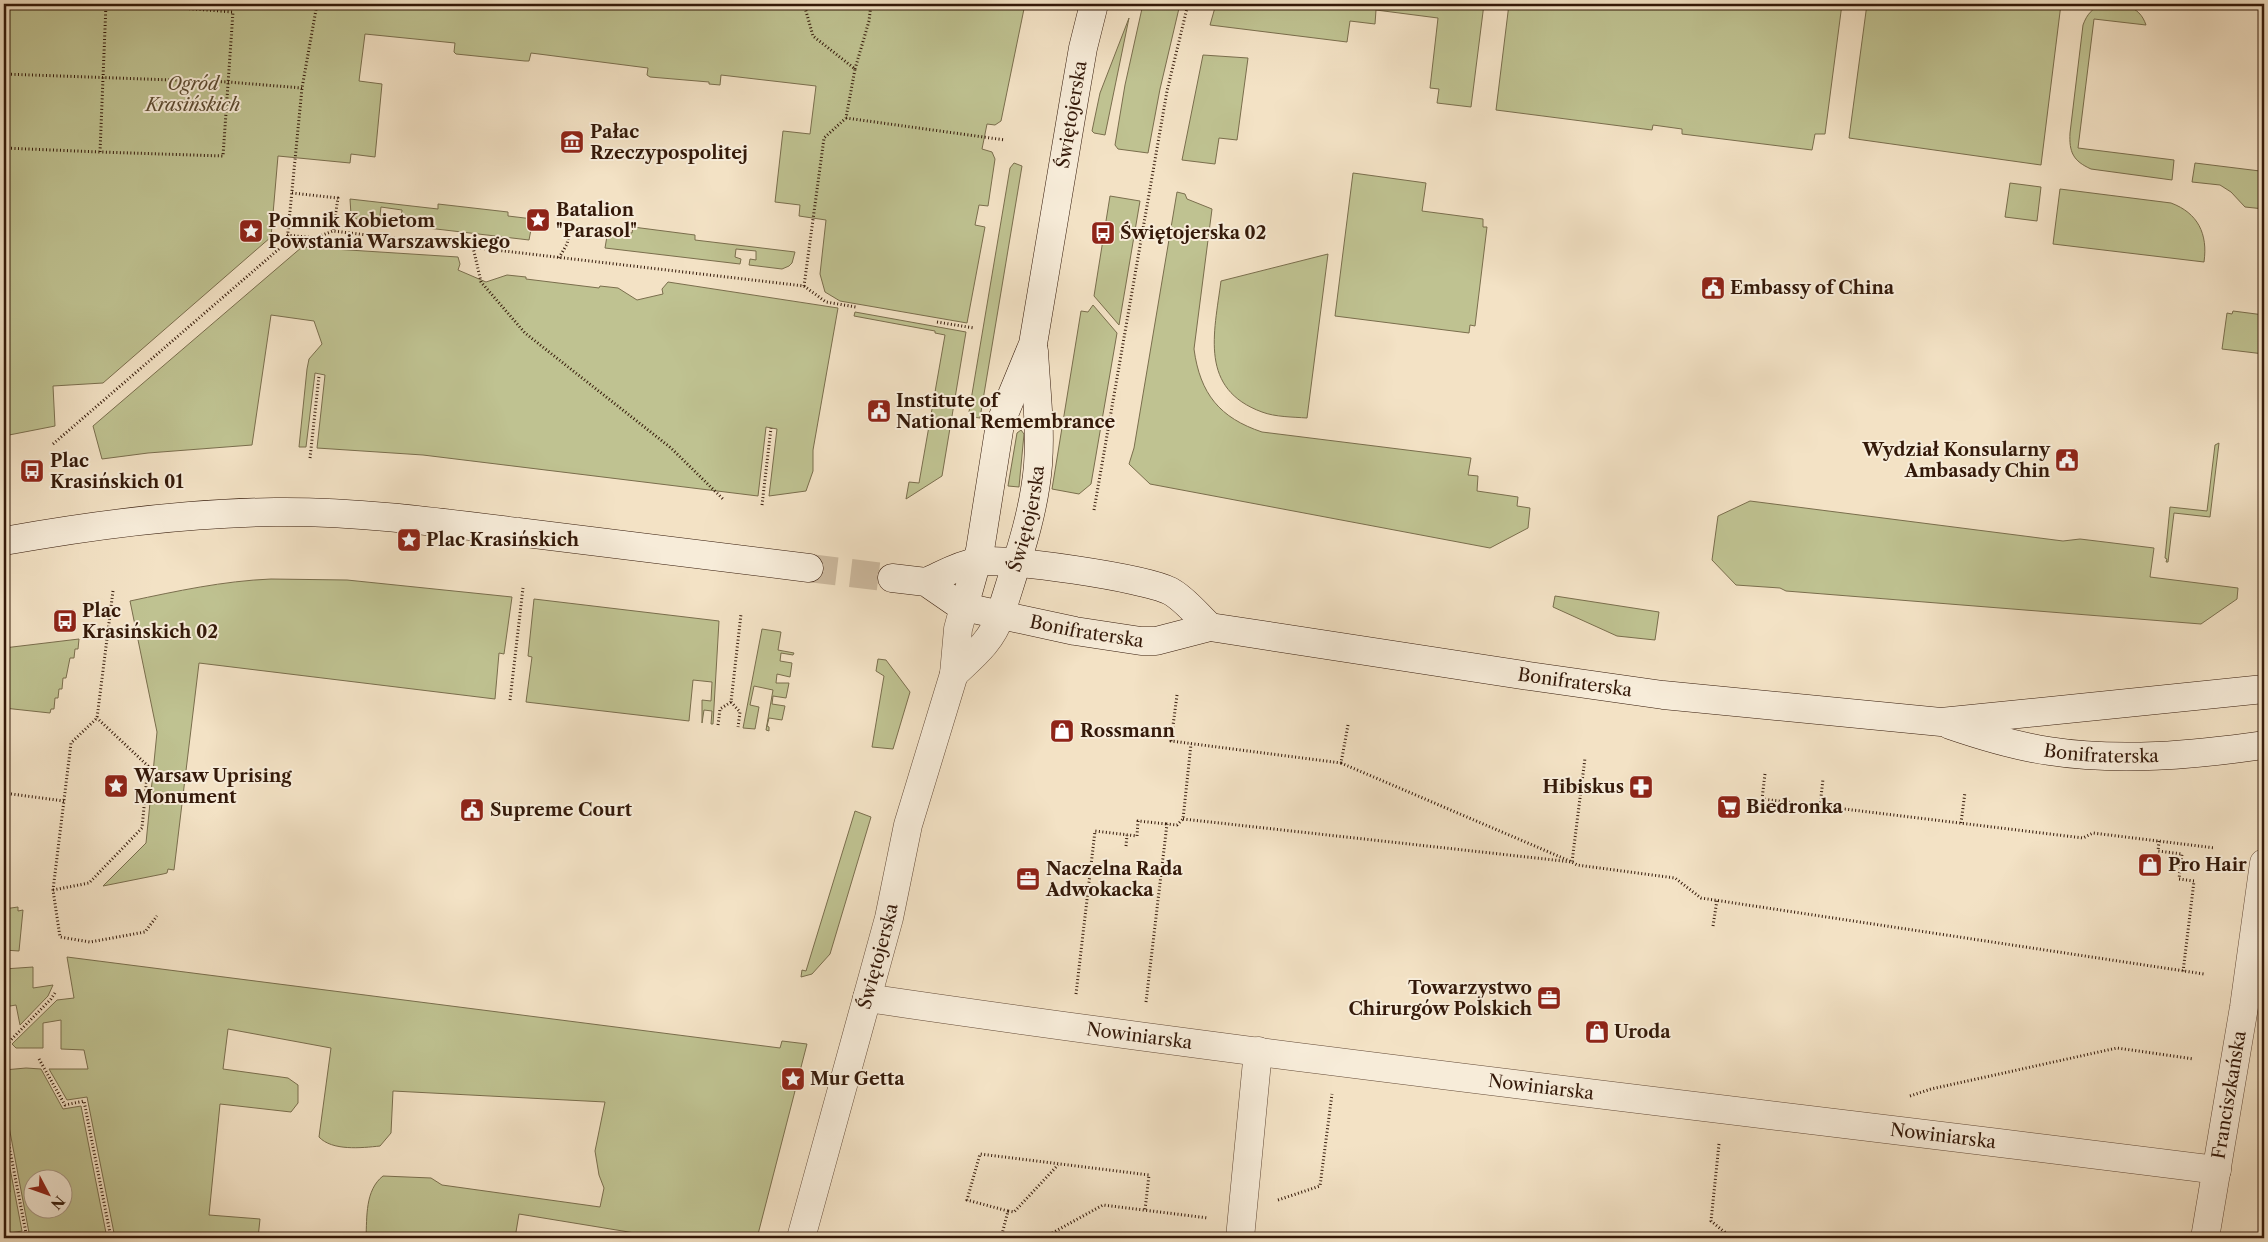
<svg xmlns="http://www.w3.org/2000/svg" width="2268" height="1242" font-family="'Libre Caslon Text',serif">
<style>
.green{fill:#bfc291;stroke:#7a6e4d;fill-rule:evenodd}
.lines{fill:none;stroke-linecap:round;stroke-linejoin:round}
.secondary-tunnel{stroke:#cdba9f;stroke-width:28;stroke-dasharray:28 14;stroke-linecap:butt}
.street-casing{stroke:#644b38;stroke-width:29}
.secondary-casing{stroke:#341909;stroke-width:29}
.path{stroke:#341909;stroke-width:3;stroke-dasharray:1 2.5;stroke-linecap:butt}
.street{stroke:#f7ecd9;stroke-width:28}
.secondary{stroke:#f7ecd9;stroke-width:28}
.labels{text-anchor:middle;stroke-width:4;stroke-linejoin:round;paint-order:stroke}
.park-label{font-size:18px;font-style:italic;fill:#5e4c32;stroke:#f7ecd9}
.street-label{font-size:18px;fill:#341909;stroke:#f7ecd9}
.poi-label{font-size:18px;font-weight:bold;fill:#341909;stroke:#f7ecd9;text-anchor:start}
</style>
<rect width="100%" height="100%" fill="#f3e2c5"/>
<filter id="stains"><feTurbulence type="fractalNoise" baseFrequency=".004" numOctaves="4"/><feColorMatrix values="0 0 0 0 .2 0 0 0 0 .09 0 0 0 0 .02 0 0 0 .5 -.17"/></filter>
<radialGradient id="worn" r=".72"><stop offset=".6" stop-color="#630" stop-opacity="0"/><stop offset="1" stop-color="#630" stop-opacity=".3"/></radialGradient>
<path class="green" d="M4,4H1025L1001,121L995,125L987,124L982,149L992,152L995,159L988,206L979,205L975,225L985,227L967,323L840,301L825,292L820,274L826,220L799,216L800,205L775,202L783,131L810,134L816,86L721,75L720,85L709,84V82L650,77L647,75L648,68L531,53L529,61H525L456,54L454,52L455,43L365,34L359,81L382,84L375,157L351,154L350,163L278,156L271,237L103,383L53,386L55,426L4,436Z
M1143,4H1180L1160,89L1148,153L1118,149L1115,145L1125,85Z
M1216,4H1484L1471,107L1437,103L1439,89L1430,88L1438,18L1376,10L1375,24L1350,21L1347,42L1210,25Z
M1509,4H1842L1825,134H1815L1812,150L1682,134V129L1653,125L1652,130L1496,110Z
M1867,4H2061L2041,165L1849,138Z
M2102,4C2121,4 2139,4 2146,25L2094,19L2078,148L2174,160L2172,180L2091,169C2073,161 2069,152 2070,133L2083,25C2087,14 2092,9 2102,4Z
M1129,18L1105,135L1094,133L1092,131L1100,93Z
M1203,55L1248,58L1237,140L1219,138L1215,164L1182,160Z
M2264,139V209L2245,207L2231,192L2220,185L2192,182L2195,163L2260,171Z
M1014,163L1022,166L980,418L972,417L969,412L1010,168Z
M1353,173L1426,183L1422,211L1483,219V227H1487L1475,326L1470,325L1469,333L1335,316Z
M2010,183L2041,187L2037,221L2005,217Z
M2060,189L2171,203C2198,213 2208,234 2204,262L2053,244Z
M1177,192L1185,194L1187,199L1212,209L1194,349C1200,394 1220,418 1262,432L1471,458L1468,475L1478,476L1477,491L1518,497L1517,506L1530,508L1528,528L1490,548L1150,484L1129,464L1134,448Z
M1110,196L1140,201L1119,325L1094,296Z
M350,199L438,209V204L508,212V216L533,219L529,240L394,224L395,217L401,218L402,210L381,207L380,215L386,216L385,223L360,221L351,215Z
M633,227L695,235V240L795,252L792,263L789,266L782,269L749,265L750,259L756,260V251L736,249L735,257L741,259L740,264L605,248L608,230L632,233Z
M302,247L458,257L460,264L458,270L486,282L507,275L526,277V279L599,288L600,286L618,288L637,300L663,294L662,289L668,282L838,308L813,450V471L806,491L769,496L777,429L766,427L758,496L423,455L317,448L325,375L315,373L306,447H299L307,369L309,359L322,344L314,321L271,315L252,445L148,453L102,459L93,426Z
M1328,254L1307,418C1293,417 1275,417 1262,412C1199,389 1214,334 1221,281Z
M1093,305L1117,333L1091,484L1079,494L1052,489L1081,311L1088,312Z
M2233,311L2264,315V354L2222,349L2227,313L2232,314Z
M855,312L966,332L942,476L906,499L909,482L919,483L945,335L935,333V331L854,316Z
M1021,430L1024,434L1019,487L1008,486L1017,433Z
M2219,443L2210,517L2174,513L2168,562H2166L2167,559L2165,558L2170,507L2207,511L2215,445Z
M1750,501L2063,541L2080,539L2154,548L2150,577L2238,588L2237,599L2201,624L1786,591L1780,588L1736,585L1712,560L1718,516Z
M271,579L347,580L512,597L504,654L499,653L495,699L199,663L174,870L168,869L167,873L163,874L103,886L146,843L157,732L130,601C177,591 223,581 271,579Z
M1555,596L1659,612L1655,640L1617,636L1553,607Z
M534,599L719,621L713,724H711L712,711L704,710L702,723V700L711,701L712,682L693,680L689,721L526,702L532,657L528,656Z
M762,629L781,632L778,650L794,653L793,655L781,653L780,661L792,663L790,677L777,674L776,683H789L786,698L773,696L772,704L785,706L782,720L769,718L767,726L769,727V731L766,730L773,690L754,686L750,705L759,707L755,729L743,728Z
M79,639L78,649H75L74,658H70L66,678H63L62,689H59L58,698H55L54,709H51L50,713L4,708V648Z
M878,659L886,660L910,692L893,749L872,747L884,676L876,671Z
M855,811L871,817L830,954L812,974L801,977L802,970L806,971Z
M18,907V911L23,910L19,951L4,950V909Z
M67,957L780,1048L782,1041L807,1044L800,1071L786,1068L781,1087L795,1091L757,1238H642L641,1234L519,1214L515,1238H366C367,1217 365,1190 383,1176L431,1178L442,1185L600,1207L604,1188L599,1175L595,1151L605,1102L393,1091L391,1133L380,1146C361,1148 332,1151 319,1137L331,1048L228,1029L223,1069L288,1078L298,1085V1103L291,1112L220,1104L209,1215L260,1219L258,1238H115L87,1097L67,1100L49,1069H88L84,1050L61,1049V1020L43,1023V1048H16L12,1044L57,1000L74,998Z
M33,967V988L53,985L48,996L20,1025L16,1005L4,1007V969Z
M26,1068L41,1069L63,1109L81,1106L107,1238H30L4,1100V1070ZM32,1180H62V1210H32Z
M4,1137L22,1231L4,1234V1194L10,1192L4,1158Z"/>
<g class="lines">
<path class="secondary-tunnel" d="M809,568L892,578"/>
<defs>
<g id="street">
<path d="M954,674C973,656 992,641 1000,616"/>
<path id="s1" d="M867,998C1316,1064 1767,1113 2217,1170"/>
<path id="s2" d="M801,1238L889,918L908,825L954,674L958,629L964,607"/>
<path d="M1240,1238L1258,1051"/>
<path id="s3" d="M2205,1238L2244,1007L2264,863"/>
</g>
<g id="secondary">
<path d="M4,541C93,525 184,513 275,512C356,511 438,522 518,532C615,544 712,556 809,568"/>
<path id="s4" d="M892,578L926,582L955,602L964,607L1075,631L1141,641H1156L1210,627L1529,676L1663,695L1941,722L2264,689"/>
<path d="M926,582C942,575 958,565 976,562C1004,557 1145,578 1170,591C1185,599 1198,616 1210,627"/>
<path id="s5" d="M964,607L980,550L1000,424L1033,344L1074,100L1083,48L1094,4"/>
<path id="s6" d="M1000,616C1015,567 1034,516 1038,465C1041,427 1036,389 1034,351"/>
<path id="s7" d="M1950,725C1982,736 2015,746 2049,751C2119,762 2194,755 2264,745"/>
</g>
</defs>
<use href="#street" class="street-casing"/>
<use href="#secondary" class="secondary-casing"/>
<path class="path" d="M106,4L100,152L223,156L233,12L127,4
M855,69L869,21L871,4
M4,74L228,82L302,88
M846,118L1005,140
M4,148L100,152
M292,193L338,198L333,231
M287,235L315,238L333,231L804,286L824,138L846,118L855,69L813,36L804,4
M473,247L481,282L525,333L671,448L724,500
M559,258L567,244L571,224
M804,286L826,302L856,307
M937,322L974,328
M53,444L287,242L302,88L317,4
M310,458L319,376
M762,505L771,428
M1094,510L1167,91L1188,4
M113,591L97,718L71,743L53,890L60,937L90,942L145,932L157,916
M1177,695L1171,741L1341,763L1348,725
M510,700L523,588
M731,702L740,712L738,727
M718,725L720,709L731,702L741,614
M1341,763L1572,862L1585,758
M1765,774L1762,799L2083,838L2093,833L2215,848
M4,793L64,801
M1820,806L1823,779
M1183,819L1572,862L1577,865L1675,878L1701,898L2204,974
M1961,823L1965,792
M2159,841L2158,851L2182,854L2179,879L2194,881L2183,972
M1126,846L1127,835
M53,890L89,883L142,828L148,766L97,718
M1713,926L1717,900
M1076,994L1095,831L1137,836L1138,821L1167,824
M1146,1002L1167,824L1177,825L1183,819L1191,744
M4,1047L51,999L55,993
M39,1059L65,1105L84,1101L111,1238
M1910,1096L1931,1089L2117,1048L2194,1059
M4,1120L27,1238
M1719,1144L1711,1221L1732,1238
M1278,1200L1320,1186L1332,1094
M1008,1211L967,1200L980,1154L1149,1175L1145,1210
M1001,1238L1008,1211L1014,1212L1058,1165
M1043,1238L1103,1205L1208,1218"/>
<use href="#street" class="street"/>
<use href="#secondary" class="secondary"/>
</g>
<defs>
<symbol id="museum-square" viewBox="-11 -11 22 22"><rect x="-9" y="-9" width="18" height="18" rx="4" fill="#8f2418" stroke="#f7ecd9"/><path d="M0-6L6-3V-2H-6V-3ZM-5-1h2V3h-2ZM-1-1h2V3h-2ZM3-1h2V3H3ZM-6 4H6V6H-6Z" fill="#fff"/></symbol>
<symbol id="sight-square" viewBox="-11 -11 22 22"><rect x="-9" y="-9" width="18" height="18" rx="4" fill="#8f2418" stroke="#f7ecd9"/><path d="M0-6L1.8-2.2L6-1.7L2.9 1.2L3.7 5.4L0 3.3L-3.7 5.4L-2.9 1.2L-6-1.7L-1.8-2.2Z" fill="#fff"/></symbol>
<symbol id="bus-square" viewBox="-11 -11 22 22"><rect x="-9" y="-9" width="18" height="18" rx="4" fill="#8f2418" stroke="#f7ecd9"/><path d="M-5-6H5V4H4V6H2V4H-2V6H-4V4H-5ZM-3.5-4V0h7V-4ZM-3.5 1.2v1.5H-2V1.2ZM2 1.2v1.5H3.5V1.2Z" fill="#fff"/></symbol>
<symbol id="civic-square" viewBox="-11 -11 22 22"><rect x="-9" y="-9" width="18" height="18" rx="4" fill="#8f2418" stroke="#f7ecd9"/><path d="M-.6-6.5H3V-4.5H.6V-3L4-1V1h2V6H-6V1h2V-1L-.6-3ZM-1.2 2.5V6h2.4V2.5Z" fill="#fff"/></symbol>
<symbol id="shop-square" viewBox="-11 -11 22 22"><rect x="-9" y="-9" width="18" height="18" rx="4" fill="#8f2418" stroke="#f7ecd9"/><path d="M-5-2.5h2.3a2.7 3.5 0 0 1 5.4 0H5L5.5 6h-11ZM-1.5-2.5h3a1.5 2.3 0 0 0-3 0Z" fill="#fff"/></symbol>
<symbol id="pharmacy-square" viewBox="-11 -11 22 22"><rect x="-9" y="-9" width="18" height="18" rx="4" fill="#8f2418" stroke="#f7ecd9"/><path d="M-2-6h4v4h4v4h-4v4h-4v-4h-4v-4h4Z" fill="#fff"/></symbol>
<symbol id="supermarket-square" viewBox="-11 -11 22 22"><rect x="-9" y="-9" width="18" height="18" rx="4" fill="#8f2418" stroke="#f7ecd9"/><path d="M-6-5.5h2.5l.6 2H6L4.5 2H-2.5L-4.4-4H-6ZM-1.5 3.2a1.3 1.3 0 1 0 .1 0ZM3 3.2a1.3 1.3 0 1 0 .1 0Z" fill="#fff"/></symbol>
<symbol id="office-square" viewBox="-11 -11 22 22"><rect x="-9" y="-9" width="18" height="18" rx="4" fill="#8f2418" stroke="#f7ecd9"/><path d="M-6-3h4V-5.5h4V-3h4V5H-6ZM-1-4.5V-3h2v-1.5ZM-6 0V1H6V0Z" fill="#fff"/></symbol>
</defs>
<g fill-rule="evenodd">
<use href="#museum-square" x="558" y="128" width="28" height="28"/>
<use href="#sight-square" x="524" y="206" width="28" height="28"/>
<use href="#sight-square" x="237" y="217" width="28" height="28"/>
<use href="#bus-square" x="1089" y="219" width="28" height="28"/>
<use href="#civic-square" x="1699" y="274" width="28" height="28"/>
<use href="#civic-square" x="865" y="397" width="28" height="28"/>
<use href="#civic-square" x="2053" y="446" width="28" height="28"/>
<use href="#bus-square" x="18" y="457" width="28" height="28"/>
<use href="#sight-square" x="395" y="526" width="28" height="28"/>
<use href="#bus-square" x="51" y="607" width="28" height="28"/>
<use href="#shop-square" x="1048" y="717" width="28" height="28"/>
<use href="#sight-square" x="102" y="772" width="28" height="28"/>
<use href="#pharmacy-square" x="1627" y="773" width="28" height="28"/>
<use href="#supermarket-square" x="1715" y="793" width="28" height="28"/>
<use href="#civic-square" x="458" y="796" width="28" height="28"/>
<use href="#shop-square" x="2136" y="851" width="28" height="28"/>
<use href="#office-square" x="1014" y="865" width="28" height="28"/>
<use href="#office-square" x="1535" y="984" width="28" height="28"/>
<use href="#shop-square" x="1583" y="1018" width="28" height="28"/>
<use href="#sight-square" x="779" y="1065" width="28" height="28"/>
</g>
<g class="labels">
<g class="park-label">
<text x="193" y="90">Ogród<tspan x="193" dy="21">Krasińskich</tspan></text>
</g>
<g class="street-label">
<text dy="6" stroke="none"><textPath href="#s5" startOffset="506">Świętojerska</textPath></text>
<text dy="6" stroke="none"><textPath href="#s6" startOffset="101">Świętojerska</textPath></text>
<text dy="6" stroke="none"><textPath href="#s4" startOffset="205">Bonifraterska</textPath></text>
<text dy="6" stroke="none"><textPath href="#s4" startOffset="700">Bonifraterska</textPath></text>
<text dy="6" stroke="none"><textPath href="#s7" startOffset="155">Bonifraterska</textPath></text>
<text dy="6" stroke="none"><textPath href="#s2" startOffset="292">Świętojerska</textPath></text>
<text dy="6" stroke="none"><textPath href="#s1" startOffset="275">Nowiniarska</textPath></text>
<text dy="6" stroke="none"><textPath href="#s1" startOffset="680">Nowiniarska</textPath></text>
<text dy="6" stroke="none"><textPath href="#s3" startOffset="145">Franciszkańska</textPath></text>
<text dy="6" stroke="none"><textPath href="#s1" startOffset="1085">Nowiniarska</textPath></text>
</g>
<g class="poi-label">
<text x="590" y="138">Pałac<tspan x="590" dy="21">Rzeczypospolitej</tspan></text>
<text x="556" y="216">Batalion<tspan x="556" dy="21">"Parasol"</tspan></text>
<text x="268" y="227">Pomnik Kobietom<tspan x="268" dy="21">Powstania Warszawskiego</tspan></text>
<text x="1120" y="239">Świętojerska 02</text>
<text x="1730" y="294">Embassy of China</text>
<text x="896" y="407">Institute of<tspan x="896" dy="21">National Remembrance</tspan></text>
<text x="2050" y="456" text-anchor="end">Wydział Konsularny<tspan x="2050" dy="21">Ambasady Chin</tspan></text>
<text x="50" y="467">Plac<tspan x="50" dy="21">Krasińskich 01</tspan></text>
<text x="426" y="546">Plac Krasińskich</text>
<text x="82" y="617">Plac<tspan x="82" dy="21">Krasińskich 02</tspan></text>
<text x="1080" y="737">Rossmann</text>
<text x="134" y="782">Warsaw Uprising<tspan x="134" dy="21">Monument</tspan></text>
<text x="1624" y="793" text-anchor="end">Hibiskus</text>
<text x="1746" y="813">Biedronka</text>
<text x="490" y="816">Supreme Court</text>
<text x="2168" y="871">Pro Hair</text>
<text x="1046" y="875">Naczelna Rada<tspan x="1046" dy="21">Adwokacka</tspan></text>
<text x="1532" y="994" text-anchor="end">Towarzystwo<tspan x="1532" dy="21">Chirurgów Polskich</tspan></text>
<text x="1614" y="1038">Uroda</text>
<text x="810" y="1085">Mur Getta</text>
</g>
</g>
<rect width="2268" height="1242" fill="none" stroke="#f3e2c5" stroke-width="20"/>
<rect x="5" y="5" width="2258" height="1232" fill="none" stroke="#341909" stroke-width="2.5"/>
<rect x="10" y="10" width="2248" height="1222" fill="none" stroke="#341909"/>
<g transform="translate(48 1194) rotate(131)"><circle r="24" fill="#f7ecd9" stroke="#a99886"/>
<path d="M0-4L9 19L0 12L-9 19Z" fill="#8f2418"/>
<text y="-8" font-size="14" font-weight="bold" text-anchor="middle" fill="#341909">N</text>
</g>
<rect width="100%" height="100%" filter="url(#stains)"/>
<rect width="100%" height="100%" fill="url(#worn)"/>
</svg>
